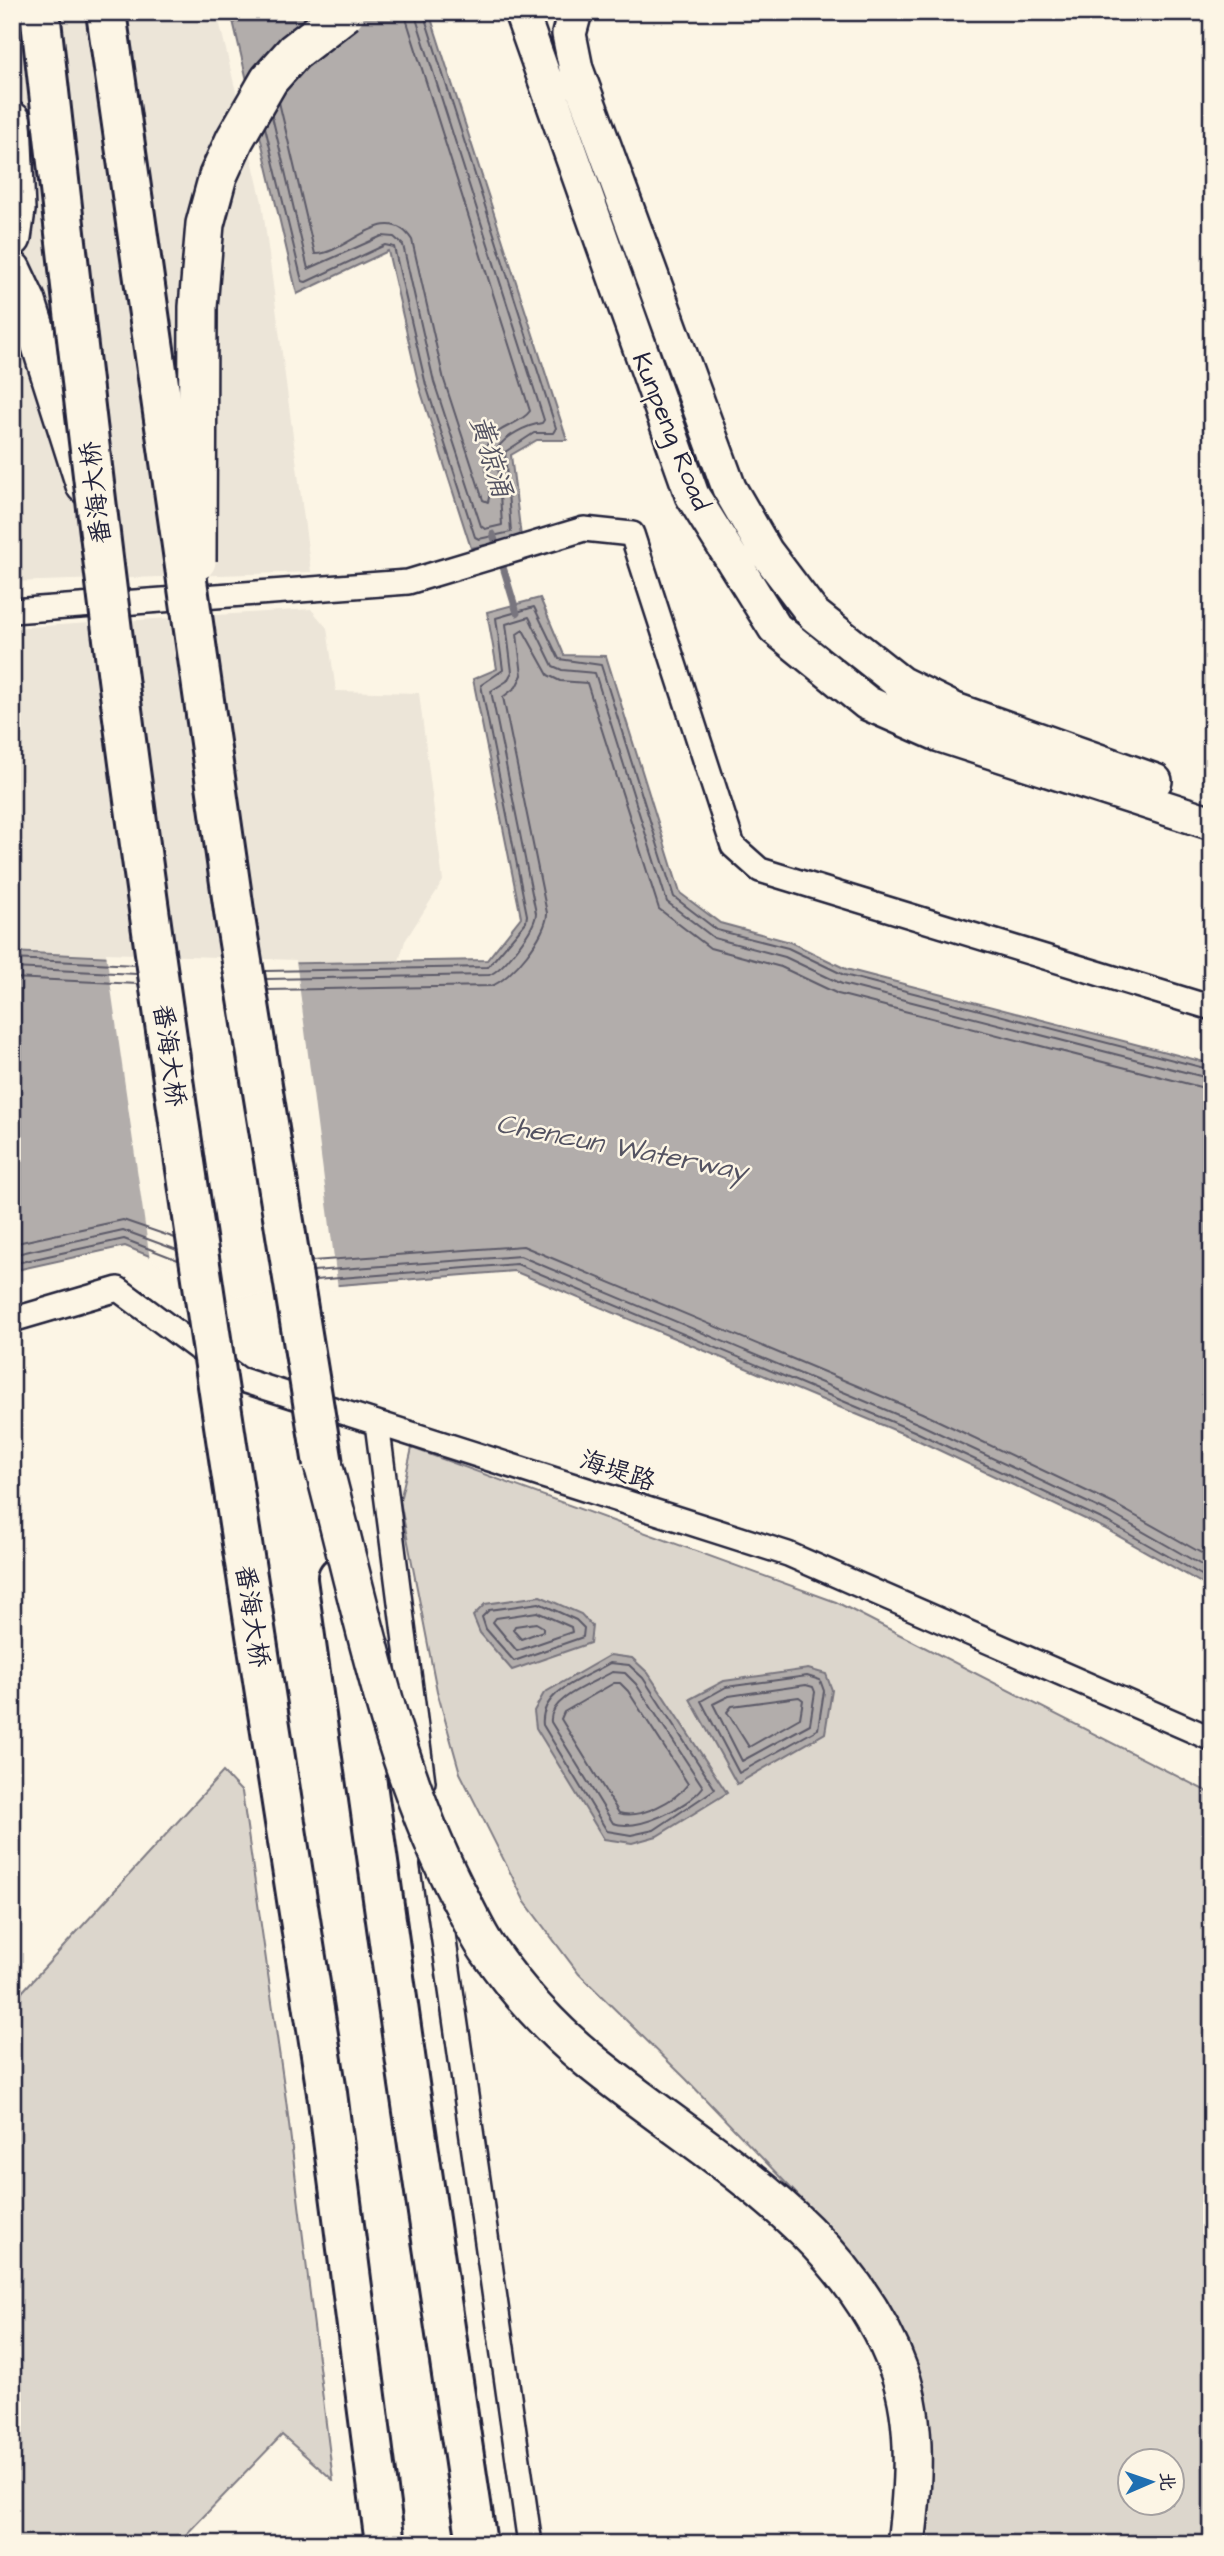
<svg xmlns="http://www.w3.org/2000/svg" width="1224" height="2556" font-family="'Architects Daughter','LXGW WenKai TC',sans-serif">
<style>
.built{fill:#ece5d8}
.green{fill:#dcd6cc;stroke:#7f7c84;stroke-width:2;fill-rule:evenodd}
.water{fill:#b2adab;stroke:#78757e;stroke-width:2}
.pier{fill:#fcf5e5}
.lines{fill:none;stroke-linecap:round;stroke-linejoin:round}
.shore{stroke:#5c5a68;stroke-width:2}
.stream{stroke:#78757e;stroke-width:7}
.street-casing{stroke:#22223b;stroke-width:28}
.secondary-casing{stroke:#22223b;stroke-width:38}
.primary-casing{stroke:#22223b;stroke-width:42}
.highway-casing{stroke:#22223b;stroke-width:44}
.street{stroke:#fcf5e5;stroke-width:23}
.secondary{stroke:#fcf5e5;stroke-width:33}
.primary{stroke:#fcf5e5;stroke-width:37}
.highway{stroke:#fcf5e5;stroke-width:38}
.primary-bridge-casing{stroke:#22223b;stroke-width:42;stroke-linecap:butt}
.highway-bridge-casing{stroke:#22223b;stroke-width:44;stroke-linecap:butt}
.primary-bridge{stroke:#fcf5e5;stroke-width:37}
.highway-bridge{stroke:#fcf5e5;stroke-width:38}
.labels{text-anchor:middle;stroke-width:5;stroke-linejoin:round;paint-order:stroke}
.street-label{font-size:26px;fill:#22223b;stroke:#fcf5e5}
.water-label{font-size:28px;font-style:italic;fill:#545362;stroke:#fcf5e5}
</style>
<rect width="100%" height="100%" fill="#fcf5e5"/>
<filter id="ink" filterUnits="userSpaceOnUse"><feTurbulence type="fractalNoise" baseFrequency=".0143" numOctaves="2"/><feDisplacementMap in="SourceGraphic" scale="14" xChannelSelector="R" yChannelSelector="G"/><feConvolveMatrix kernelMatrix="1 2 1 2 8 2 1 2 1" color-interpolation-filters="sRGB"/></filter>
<g filter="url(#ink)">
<path class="built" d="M12,12H217L262,202L311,572L12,582Z
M311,609L327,628L336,691L419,693L443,881L405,941L399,961L256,964L12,952V628Z"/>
<path class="green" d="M412,1448L836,1602L1212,1794V2544H923L928,2526L931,2439L910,2357L882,2298L834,2233L686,2079L579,1974L525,1902L460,1773L437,1691L400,1501ZM1130,2462H1172V2504H1130Z
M223,1772L242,1792L286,2100L333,2480L282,2435L177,2544H12V2003Z"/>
<path class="water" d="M231,12H429L567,440H537L511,455L521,537L471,548L419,386L388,251L297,294Z
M540,598L564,655L606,656L680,893L720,923L790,942L846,969L1212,1064V1589L1104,1528L911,1437L514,1271L240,1293L125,1246L12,1271V952L256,964L487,960L521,917L473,679L497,669L487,612Z
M540,1596L581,1614L592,1626L590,1643L512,1670L480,1633L473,1616L485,1604Z
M610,1655L632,1658L648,1673L727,1793L657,1836L632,1843L604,1839L536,1728L534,1711L544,1693Z
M808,1669L826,1674L832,1690L825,1733L737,1784L690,1699L724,1681Z"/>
<path class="pier" d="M106,953L296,960L338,1289L240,1297L150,1260Z"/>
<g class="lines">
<path class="shore" d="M279,102L315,254C346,255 386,199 412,240L444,380L483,500L488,502C494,484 478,460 489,441C499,426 521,424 530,411L404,12
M272,116L308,269L382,236L394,237L403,245L434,382L481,526L485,529L502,525L497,449C505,436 527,425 542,423L544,420L414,12
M265,127L302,281L306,282L385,245L394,247L426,385L475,537L479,539L511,532L505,452L534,433H553L556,428L423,12
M12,959L136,965
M12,968L137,974
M265,971L488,967L526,922L527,915L481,685L503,670L496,618L534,607L559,659L601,665L674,897L717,930L788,948L844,975L1212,1070
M12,978L138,984
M266,979L489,975C503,970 536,928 536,913L491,691L507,681L512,672L506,624L529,617L553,666L562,670L595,673L667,902L714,938L785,957L842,984L1212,1079
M268,990L491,986C511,980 548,933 547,913L503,697L516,687L522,675L517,634L523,630L548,675L560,681L587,683L659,909L710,948L781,967L838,994L1212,1090
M12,1244L123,1220L175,1238
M12,1255L123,1230L177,1250
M312,1261L523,1246L922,1413L1116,1505L1212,1559
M12,1264L124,1239L178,1260
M313,1271L520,1256L917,1423L1112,1514L1212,1571
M315,1280L517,1264L914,1431L1108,1522L1212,1581
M539,1603L576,1620L584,1628L583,1637L514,1661L486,1629L482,1617L489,1610Z
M537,1612L571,1627L572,1632L517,1651L493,1622L496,1618Z
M536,1623L543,1627V1631L521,1639L513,1630L515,1626Z
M610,1663L629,1665L643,1678L715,1789L654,1830L631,1835L607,1831L543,1725C539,1691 585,1678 610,1663Z
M612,1672L625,1673L636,1684L703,1787C688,1807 638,1832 613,1823L551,1722C548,1698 594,1683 612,1672Z
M807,1676L820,1680L824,1691L818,1729L739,1773L701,1701L726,1687Z
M614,1683H620L628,1691L688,1784C676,1800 640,1820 619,1813L561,1719L564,1712Z
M806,1685L813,1687L815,1692L810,1724L742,1761L713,1704L729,1696Z
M799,1697L803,1700L800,1718L749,1747L727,1712L732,1706Z"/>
<path class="stream" d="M493,534L517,613"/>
<defs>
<path id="street" d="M12,611L408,582L584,529L632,534L733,846L760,870L1212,1008
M12,1320L118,1289L239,1379L788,1554L1212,1739
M377,1423L423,1782
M433,1864L530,2544"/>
<path id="secondary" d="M521,12L692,495L775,628L867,703L940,735L1212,823
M575,12L569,34L576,69L729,488L766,552L813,614L900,683L955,710L1155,781"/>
<path id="primary" d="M12,121L16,210L12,238
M12,270L27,302L85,485"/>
<path id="highway" d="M338,1577L409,2084L477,2544
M327,2093L385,2544"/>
</defs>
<use href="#street" class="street-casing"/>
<use href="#secondary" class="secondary-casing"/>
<use href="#primary" class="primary-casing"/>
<use href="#highway" class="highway-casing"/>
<use href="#street" class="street"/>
<use href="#secondary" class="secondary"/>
<use href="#primary" class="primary"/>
<use href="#highway" class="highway"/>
<defs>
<path id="primary-bridge" d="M197,561L198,307L205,224L218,176L235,139L269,80L294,52L346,12
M323,1464C362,1610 390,1765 461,1900C470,1917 478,1936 489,1951C517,1991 551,2029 589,2060C702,2153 847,2225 899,2371C918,2425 913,2488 906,2544"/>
<path id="highway-bridge" d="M40,12C69,268 97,523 131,778C190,1217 259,1655 327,2093
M106,12L235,918L323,1464"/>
</defs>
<use href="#primary-bridge" class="primary-bridge-casing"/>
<use href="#highway-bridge" class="highway-bridge-casing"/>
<use href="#primary-bridge" class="primary-bridge"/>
<use href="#highway-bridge" class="highway-bridge"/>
</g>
</g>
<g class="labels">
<g class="street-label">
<text transform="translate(672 431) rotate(68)" y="9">Kunpeng Road</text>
<text transform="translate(95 493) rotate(-97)" y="9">番海大桥</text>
<text transform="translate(170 1055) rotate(82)" y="9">番海大桥</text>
<text transform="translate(618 1470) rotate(18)" y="9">海堤路</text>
<text transform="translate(253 1616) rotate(81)" y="9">番海大桥</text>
</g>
<g class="water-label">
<text transform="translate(492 456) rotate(73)" y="10">黄猄涌</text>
<text transform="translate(622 1146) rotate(11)" y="10">Chencun Waterway</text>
</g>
</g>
<rect width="1224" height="2556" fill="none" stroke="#fcf5e5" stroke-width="42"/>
<rect x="21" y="21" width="1182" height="2514" fill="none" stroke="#22223b" stroke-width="2.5" filter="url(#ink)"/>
<g transform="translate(1151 2482) rotate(88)"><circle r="33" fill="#fcf5e5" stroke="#a5a1a1" stroke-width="2"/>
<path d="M0-5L12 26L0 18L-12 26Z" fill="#1f6fb2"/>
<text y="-10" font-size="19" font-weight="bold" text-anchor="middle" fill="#22223b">北</text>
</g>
</svg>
